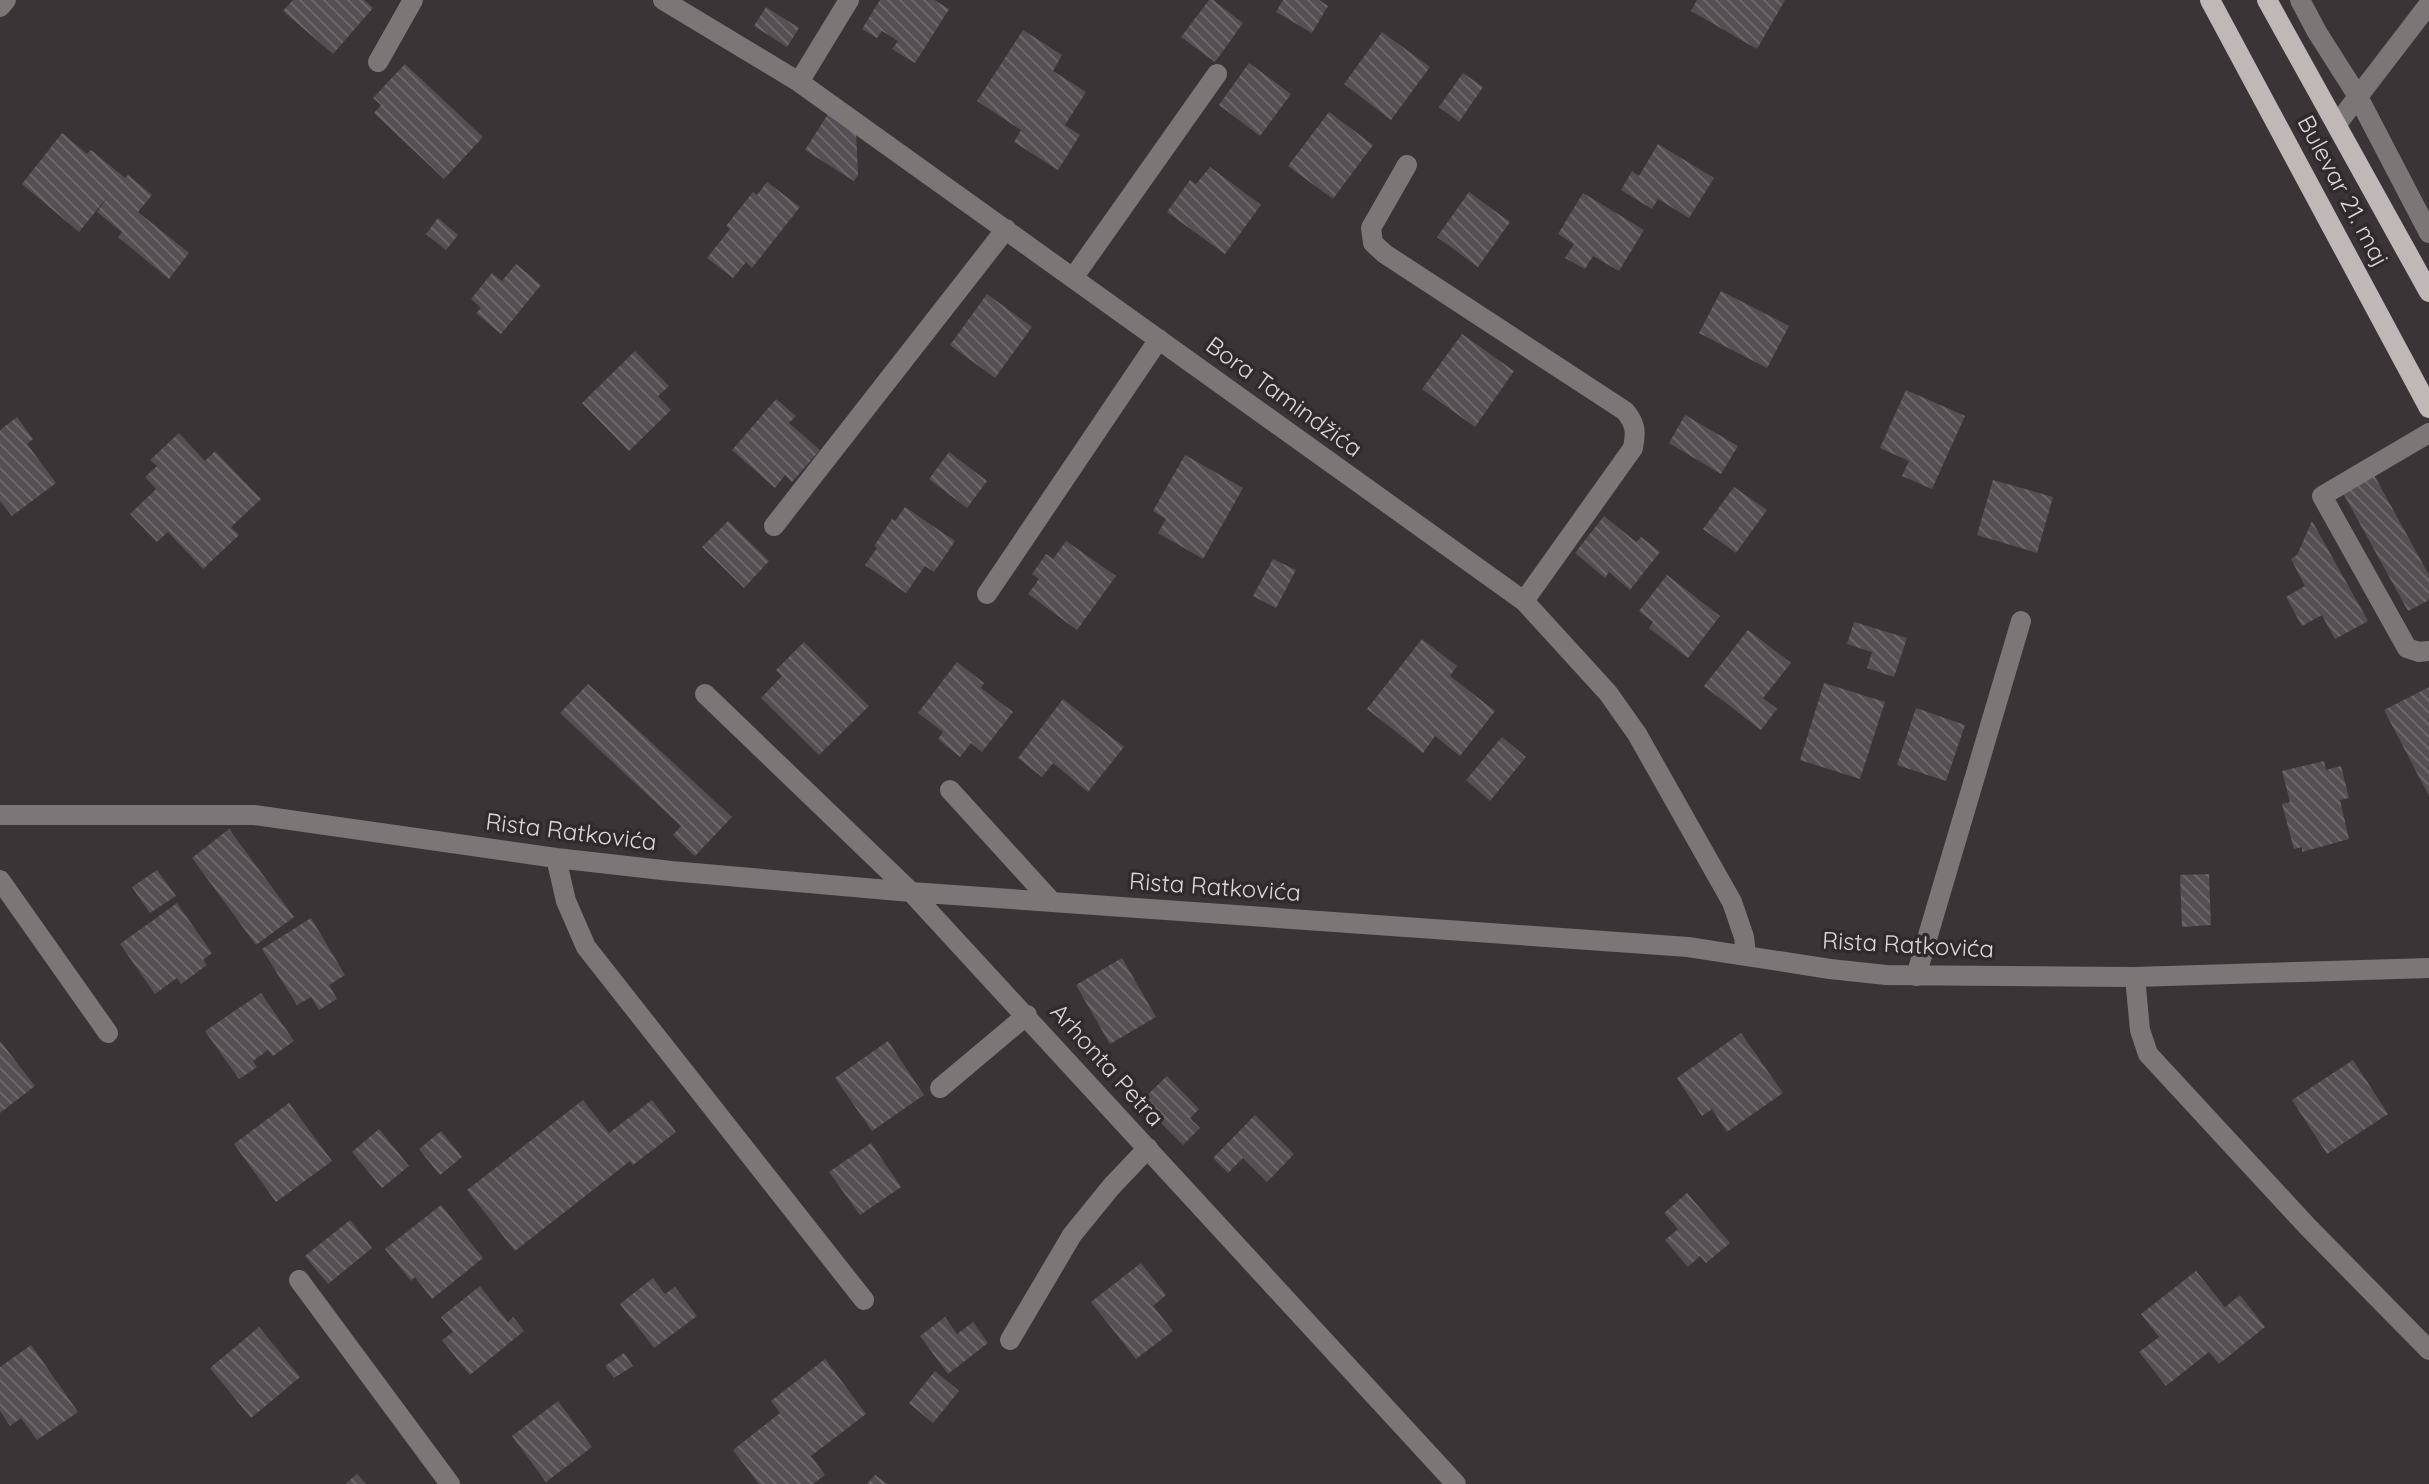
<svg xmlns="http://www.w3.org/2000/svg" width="2429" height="1484" font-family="Quicksand,sans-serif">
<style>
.building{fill:url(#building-back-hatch)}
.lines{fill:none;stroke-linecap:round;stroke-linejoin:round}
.minor{stroke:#7b7777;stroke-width:20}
.major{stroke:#bfb8b7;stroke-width:20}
.labels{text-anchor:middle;stroke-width:7;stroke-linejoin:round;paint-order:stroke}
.street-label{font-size:24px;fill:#dcd8d9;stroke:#312a2c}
</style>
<defs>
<pattern id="building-back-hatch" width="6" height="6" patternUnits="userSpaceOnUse" patternTransform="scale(2)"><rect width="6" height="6" fill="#544f53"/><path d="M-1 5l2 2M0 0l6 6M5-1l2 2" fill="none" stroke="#6c686b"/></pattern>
</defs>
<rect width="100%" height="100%" fill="#3b3436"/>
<path class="building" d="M293,0H364L373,8L333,54L283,11Z
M880,0H934L949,9L915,63L892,49L898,41L882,31L877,38L862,29Z
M1209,0H1213L1243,23L1215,62L1181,37Z
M1283,0H1319L1328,6L1312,33L1276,12Z
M1697,0H1785L1757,49L1691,11Z
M766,7L799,28L787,47L754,26Z
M1023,30L1062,55L1053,71L1086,92L1065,125L1080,135L1058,170L1014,142L1021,130L977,101Z
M1382,32L1430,67L1391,120L1344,84Z
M1249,63L1291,94L1260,136L1219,105Z
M405,64L483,137L444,179L374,113L381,105L373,98Z
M1463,73L1483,87L1459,122L1439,107Z
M1329,112L1373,145L1333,199L1288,166Z
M828,114L856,132L858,175L854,181L805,150Z
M62,133L87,154L91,150L125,178L128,175L152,195L138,212L189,253L169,279L118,237L122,232L97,212L109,195L79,232L22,184Z
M1658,144L1714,178L1689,218L1658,199L1652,209L1621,190L1632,171L1639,176Z
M1210,167L1261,205L1225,254L1167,212L1190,180L1196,184Z
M767,182L800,207L752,268L746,262L733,278L707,258L730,229L726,226L753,192L757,195Z
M1469,192L1510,222L1478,267L1437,237Z
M1583,193L1644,230L1619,271L1593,256L1585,269L1565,258L1574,244L1558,234Z
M438,218L458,235L446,250L426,234Z
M516,264L541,285L501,334L476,313L481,308L471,299L492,273L502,281Z
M1721,291L1789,326L1767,368L1699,333Z
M987,294L1032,327L995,378L950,345Z
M1462,334L1514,371L1475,427L1422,389Z
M635,351L669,386L658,396L671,410L629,451L582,403Z
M1906,390L1965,416L1932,489L1902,476L1909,461L1880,448Z
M776,399L796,416L789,423L820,450L792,482L785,475L775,488L732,450Z
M1685,415L1738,446L1721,474L1669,443Z
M17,417L33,439L27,444L56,483L12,516L0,501V430Z
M179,433L205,461L215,451L261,499L231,527L239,535L203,569L168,532L157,542L130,514L156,489L145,477L157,466L150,460Z
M949,452L987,481L967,508L929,479Z
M1185,455L1243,488L1203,559L1158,533L1166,519L1153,511Z
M2374,475L2429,575V600L2408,611L2343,493Z
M1993,480L2053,497L2037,553L1977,535Z
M1734,487L1767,510L1736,553L1703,529Z
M905,507L955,541L934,572L925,566L906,593L865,565L877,548L874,546L892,519L895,521Z
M1604,516L1636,542L1641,537L1660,552L1630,590L1609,572L1605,578L1575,553Z
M728,521L769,561L744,588L702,547Z
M2312,521L2368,621L2335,639L2322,615L2302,626L2286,597L2305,586L2291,559L2297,555Z
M1066,541L1116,576L1077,630L1028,594L1039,579L1032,574L1046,554L1053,559Z
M1273,559L1296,570L1276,608L1253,596Z
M1667,575L1720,616L1688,658L1649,628L1653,622L1639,611Z
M1854,622L1907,638L1894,677L1867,668L1872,652L1847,644Z
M1748,630L1791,663L1763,698L1777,709L1761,730L1704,686Z
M1422,639L1457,666L1450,676L1495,711L1460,756L1435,736L1423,753L1367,709Z
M804,642L869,706L819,755L761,698L782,676L776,670Z
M957,662L984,683L981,688L1013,712L982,752L971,743L960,757L938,739L943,732L918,713Z
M1824,683L1885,702L1860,779L1800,760Z
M588,684L732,817L695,856L673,835L681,826L560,713Z
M2429,687V796L2384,710Z
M1063,699L1124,747L1088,792L1053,763L1042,777L1018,758Z
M1916,708L1965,725L1946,781L1897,765Z
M1502,737L1526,757L1490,801L1466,780Z
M2324,761L2326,770L2341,766L2349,798L2340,800L2349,839L2302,852V847L2294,849L2282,804L2290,802L2282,771Z
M229,829L294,917L256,945L192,858Z
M157,870L176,896L150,913L132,887Z
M2209,874L2211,925L2182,927L2180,875Z
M177,903L212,953L203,960L207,965L181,984L177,978L155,994L120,944Z
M311,918L345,975L329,985L337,999L319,1010L311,997L297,1005L262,949Z
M1122,958L1156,1017L1110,1044L1076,985Z
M261,993L294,1041L273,1056L268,1050L253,1061L257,1067L239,1079L205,1031Z
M1741,1033L1783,1093L1727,1132L1712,1109L1702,1116L1677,1078Z
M0,1041L35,1086L0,1113Z
M888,1041L924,1095L872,1131L835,1078Z
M2353,1060L2388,1114L2327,1154L2292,1100Z
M1167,1076L1199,1109L1190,1118L1200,1128L1183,1145L1140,1102Z
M583,1100L609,1133L652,1100L676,1132L633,1165L630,1161L515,1251L467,1190Z
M289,1103L332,1161L276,1202L234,1144Z
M1255,1115L1294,1154L1267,1182L1243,1158L1228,1173L1213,1158Z
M379,1129L409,1166L382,1188L352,1152Z
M441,1131L462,1157L440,1175L419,1149Z
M871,1143L901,1187L860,1215L829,1172Z
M1687,1193L1730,1243L1706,1263L1700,1256L1688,1267L1665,1240L1678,1229L1664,1213Z
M441,1205L483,1258L432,1299L415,1277L411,1281L385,1249Z
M350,1220L372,1248L328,1284L305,1256Z
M1141,1263L1166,1295L1153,1306L1173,1331L1136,1359L1091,1302Z
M2196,1271L2225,1307L2240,1295L2265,1327L2219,1364L2209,1352L2166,1386L2139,1352L2159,1337L2141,1314Z
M653,1278L665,1294L675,1287L697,1316L654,1348L620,1304Z
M480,1286L508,1322L513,1317L524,1331L470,1375L442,1340L453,1332L441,1317Z
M945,1317L957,1334L973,1322L988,1343L948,1374L920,1336Z
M259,1327L300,1377L251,1418L210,1368Z
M31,1345L78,1412L37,1440L21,1418L10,1426L0,1411V1367Z
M624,1353L633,1366L614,1378L605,1366Z
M825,1359L866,1414L811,1456L825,1475L813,1484H759L733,1450L780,1413L771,1401Z
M935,1371L959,1391L933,1423L909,1403Z
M558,1401L592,1447L546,1482L512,1436Z
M357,1474L366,1484H345Z
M875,1475L887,1484H867Z"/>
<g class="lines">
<path class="minor" d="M663,0L799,82L1524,601L1608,693L1637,734L1732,902L1744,937L1746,955
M2300,0L2317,32L2357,95L2429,233
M0,7L6,0
M378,62L413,0
M799,82L849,0
M2337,124L2429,4
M1407,165L1371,228L1373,243L1385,254L1625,411C1636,424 1636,432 1633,448L1524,601
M1073,278L1217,74
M2429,433L2322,496L2407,648L2419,652L2429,651
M774,526L1006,229
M987,594L1159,339
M705,694L911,892L1456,1484
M950,790L1052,902
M0,815H254L556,858L671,871L911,892L1688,947L1830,969L1886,975L2135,977L2429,968
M556,858L566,901L586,947L864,1300
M0,880L108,1033
M1916,976L2021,621
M2135,977L2140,1030L2148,1054L2307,1226L2429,1350
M940,1088L1027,1015
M299,1280L450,1484
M1010,1340L1072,1235L1111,1187L1148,1148"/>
<path class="major" d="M2210,0L2429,408
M2267,0L2429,292"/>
</g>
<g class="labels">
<g class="street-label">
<text transform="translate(2343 191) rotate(62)" y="8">Bulevar 21. maj</text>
<text transform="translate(1284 397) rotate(36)" y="8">Bora Tamindžića</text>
<text transform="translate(571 832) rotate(7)" y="8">Rista Ratkovića</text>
<text transform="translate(1215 887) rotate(4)" y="8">Rista Ratkovića</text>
<text transform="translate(1908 945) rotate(3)" y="8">Rista Ratkovića</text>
<text transform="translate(1107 1065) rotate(48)" y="8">Arhonta Petra</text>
</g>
</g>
</svg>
